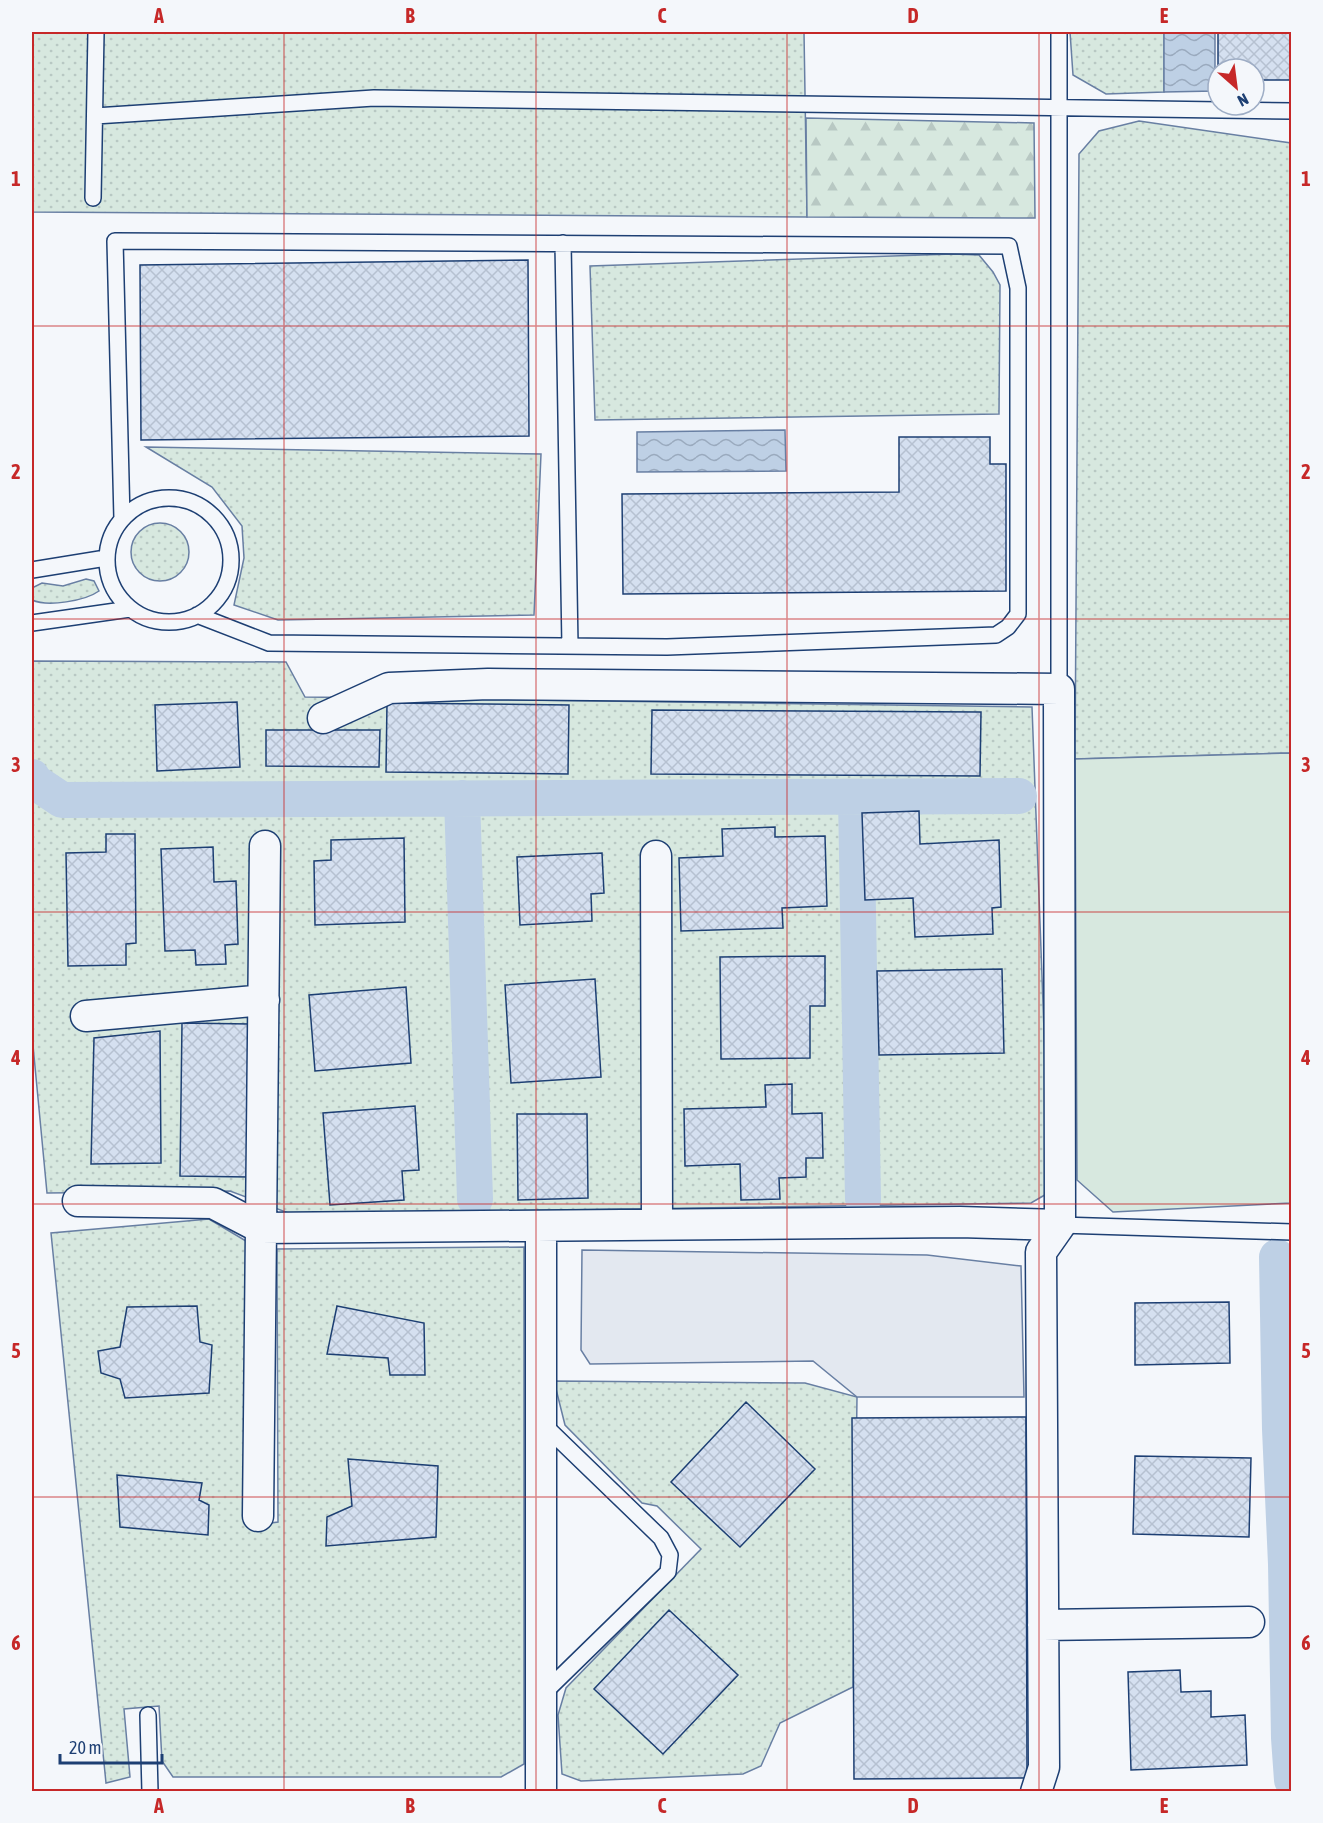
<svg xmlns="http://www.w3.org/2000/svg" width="1323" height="1823" font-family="'Asap Condensed',sans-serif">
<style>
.grass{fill:url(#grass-dots);stroke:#687fa3;stroke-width:1.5}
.forest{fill:url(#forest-firs);stroke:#687fa3;stroke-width:1.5}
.park{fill:#d7e8df;stroke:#687fa3;stroke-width:1.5}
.parking{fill:#e3e8f0;stroke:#687fa3;stroke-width:1.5}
.water{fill:url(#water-waves);stroke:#687fa3;stroke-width:1.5}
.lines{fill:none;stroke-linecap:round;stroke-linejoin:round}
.canal{stroke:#bed0e5;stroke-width:36}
.building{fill:url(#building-cross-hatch);stroke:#1d3f73;stroke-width:1.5}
.lane-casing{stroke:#1d3f73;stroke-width:18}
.street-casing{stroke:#1d3f73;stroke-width:33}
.lane{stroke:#f4f7fb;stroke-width:15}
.street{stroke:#f4f7fb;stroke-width:30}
.grid{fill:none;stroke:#c62828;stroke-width:1.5;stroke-opacity:0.55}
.neatline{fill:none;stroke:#c62828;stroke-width:2}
.grid-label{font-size:20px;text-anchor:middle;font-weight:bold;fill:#c62828}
</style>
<defs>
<pattern id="grass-dots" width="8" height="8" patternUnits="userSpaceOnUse" patternTransform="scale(1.5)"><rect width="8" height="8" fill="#d7e8df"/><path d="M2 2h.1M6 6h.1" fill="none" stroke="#b8c8c3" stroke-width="1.8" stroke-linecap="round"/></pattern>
<pattern id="forest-firs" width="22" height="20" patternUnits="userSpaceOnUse" patternTransform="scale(1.5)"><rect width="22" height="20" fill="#d7e8df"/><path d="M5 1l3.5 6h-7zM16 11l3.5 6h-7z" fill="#b8c8c3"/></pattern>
<pattern id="water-waves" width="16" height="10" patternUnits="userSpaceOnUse" patternTransform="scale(1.5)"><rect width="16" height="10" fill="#bed0e5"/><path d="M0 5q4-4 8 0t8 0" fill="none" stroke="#9aaabe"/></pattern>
<pattern id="building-cross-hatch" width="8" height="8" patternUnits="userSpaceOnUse" patternTransform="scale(1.5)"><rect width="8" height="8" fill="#d5e0f0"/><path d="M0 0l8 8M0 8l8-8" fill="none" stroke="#b6c1d1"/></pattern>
</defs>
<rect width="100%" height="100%" fill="#f4f7fb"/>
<path class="grass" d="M32,32H804L807,217L32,212Z
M1070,32H1164V92L1106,94L1073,75Z
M1139,121L1291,143L1290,753L1075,759L1079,154L1099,131Z
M953,254L979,255L993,272L1000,285L999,414L595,420L590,266Z
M146,447L541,454L534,615L278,620L234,605L244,558L242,526L212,487Z
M131 552a29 29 0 1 1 58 0a29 29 0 1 1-58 0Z
M86,579L94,581L99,591C85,601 48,607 32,600V588L42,583L63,586Z
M32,661L286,662L305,697L1032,707L1050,1192L1031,1203L291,1214L230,1191L47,1193L32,1035Z
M209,1219L246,1241L248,1526L278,1522L277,1249L524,1247V1764L501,1777H173L162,1761L159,1706L124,1709L130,1777L106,1783L51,1233Z
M554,1381L805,1383L857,1397L853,1687L780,1723L761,1766L743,1774L581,1781L562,1774L558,1715L566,1688L701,1549L657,1506L642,1503L565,1425Z"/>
<path class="forest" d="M806,118L1034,123L1035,218L807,217Z"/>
<path class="park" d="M1291,753V1203L1113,1212L1077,1180L1075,759Z"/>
<path class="parking" d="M582,1250L927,1255L1021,1266L1024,1397H857L813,1361L590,1364L581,1350Z"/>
<path class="water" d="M1164,32H1215V91L1164,92Z
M785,430L786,471L637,472V432Z"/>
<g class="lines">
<path class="canal" d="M32,777V780L62,800L1019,796
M856,797L863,1199
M462,798L475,1199
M1277,1257L1280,1429L1286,1564L1289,1738L1292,1780"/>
</g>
<path class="building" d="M1218,32H1292V80H1254V69H1218Z
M528,260L529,436L141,440L140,265Z
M899,437H990V464H1006V591L623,594L622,494L899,492Z
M237,702L240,767L157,771L155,705Z
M387,703L569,705L568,774L386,772Z
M652,710L981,712L980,776L651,774Z
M266,730H380L379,767L266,766Z
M919,811L920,844L999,840L1001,907L992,908L993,934L915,937L913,898L865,900L862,813Z
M775,827V837L825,836L827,906L782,908L783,928L681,931L679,858L723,856L722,829Z
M106,834H135L136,943L126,944V965L68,966L66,853L106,852Z
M404,838L405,922L315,925L314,861L331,860V840Z
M213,847L214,882L236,881L238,944L225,945L226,964L196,965L195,950L165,951L161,849Z
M602,853L604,893L591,894L592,921L520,925L517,857Z
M825,956V1006H810V1058L721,1059L720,957Z
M1002,969L1004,1053L879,1055L877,971Z
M595,979L601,1077L511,1083L505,985Z
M406,987L411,1063L315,1071L309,995Z
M182,1023L250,1024L248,1177L180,1176Z
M160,1031L161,1163L91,1164L94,1038Z
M792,1084V1114L822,1113L823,1158H806V1177L779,1178L780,1199L741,1200L740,1164L685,1166L684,1109L766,1107L765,1085Z
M415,1106L419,1170L402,1171L404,1200L330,1205L323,1113Z
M517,1114H587L588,1198L518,1200Z
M1229,1302L1230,1363L1135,1365V1303Z
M197,1306L200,1342L212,1345L209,1393L125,1398L120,1379L101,1373L98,1351L120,1347L127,1307Z
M337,1306L424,1323L425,1375H390L388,1358L327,1354Z
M746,1402L815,1469L740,1547L671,1482Z
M1026,1417L1027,1778L854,1779L852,1418Z
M1135,1456L1251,1458L1249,1537L1133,1534Z
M348,1459L438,1466L436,1537L326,1546L327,1517L352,1506Z
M117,1475L202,1483L199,1500L209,1505L208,1535L120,1527Z
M669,1610L738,1675L663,1754L594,1689Z
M1180,1670L1181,1692L1211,1691V1717L1245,1715L1247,1765L1131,1770L1128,1672Z"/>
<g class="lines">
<defs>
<path id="lane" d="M95,116L374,98L1292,111
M93,198L96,32
M563,243L570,646
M107 560a62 62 0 1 1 124 0a62 62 0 1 1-124 0Z
M122,519L115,241L1009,246L1018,288V614L1008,627L996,635L667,647L269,643L197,615
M32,570L106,558
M32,623L130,609
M1059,689V32
M1060,1225L1292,1232
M541,1422L661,1538L670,1555L668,1572L543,1694
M148,1715L150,1792"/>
<path id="street" d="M323,718L389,688L488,684L1059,689L1060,1225L1041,1252L1044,1767L1036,1792
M656,856L657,1224
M86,1016L264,1000
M78,1201L213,1203L261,1228L960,1222L1060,1225
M541,1226V1792
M258,1516L265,846
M1043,1625L1249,1622"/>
</defs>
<use href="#lane" class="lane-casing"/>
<use href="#street" class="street-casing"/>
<use href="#lane" class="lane"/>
<use href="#street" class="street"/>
</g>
<path class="grid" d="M284,32V1792M536,32V1792M787,32V1792M1039,32V1792M32,326H1292M32,619H1292M32,912H1292M32,1204H1292M32,1497H1292"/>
<rect width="1323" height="1823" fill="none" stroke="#f4f7fb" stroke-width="66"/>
<g transform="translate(1236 87) rotate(152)"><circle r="28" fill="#f4f7fb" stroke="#9eadc5" stroke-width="1.5"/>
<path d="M0-4.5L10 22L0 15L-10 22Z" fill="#c62828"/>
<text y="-9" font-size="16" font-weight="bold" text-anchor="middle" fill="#1d3f73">N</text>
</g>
<path d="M60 1754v9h102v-9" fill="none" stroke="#1d3f73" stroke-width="3"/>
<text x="69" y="1754" font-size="18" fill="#1d3f73" stroke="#f4f7fb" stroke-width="4.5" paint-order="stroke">20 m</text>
<rect x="33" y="33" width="1257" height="1757" class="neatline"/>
<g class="grid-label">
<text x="159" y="23">A</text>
<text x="410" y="23">B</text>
<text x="662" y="23">C</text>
<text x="913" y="23">D</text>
<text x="1164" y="23">E</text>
<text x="16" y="186">1</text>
<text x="1306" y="186">1</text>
<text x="16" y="479">2</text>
<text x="1306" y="479">2</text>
<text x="16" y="772">3</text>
<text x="1306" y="772">3</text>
<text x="16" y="1065">4</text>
<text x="1306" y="1065">4</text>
<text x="16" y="1358">5</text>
<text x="1306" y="1358">5</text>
<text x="16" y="1650">6</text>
<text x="1306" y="1650">6</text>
<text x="159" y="1813">A</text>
<text x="410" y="1813">B</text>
<text x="662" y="1813">C</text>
<text x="913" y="1813">D</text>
<text x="1164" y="1813">E</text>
</g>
</svg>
